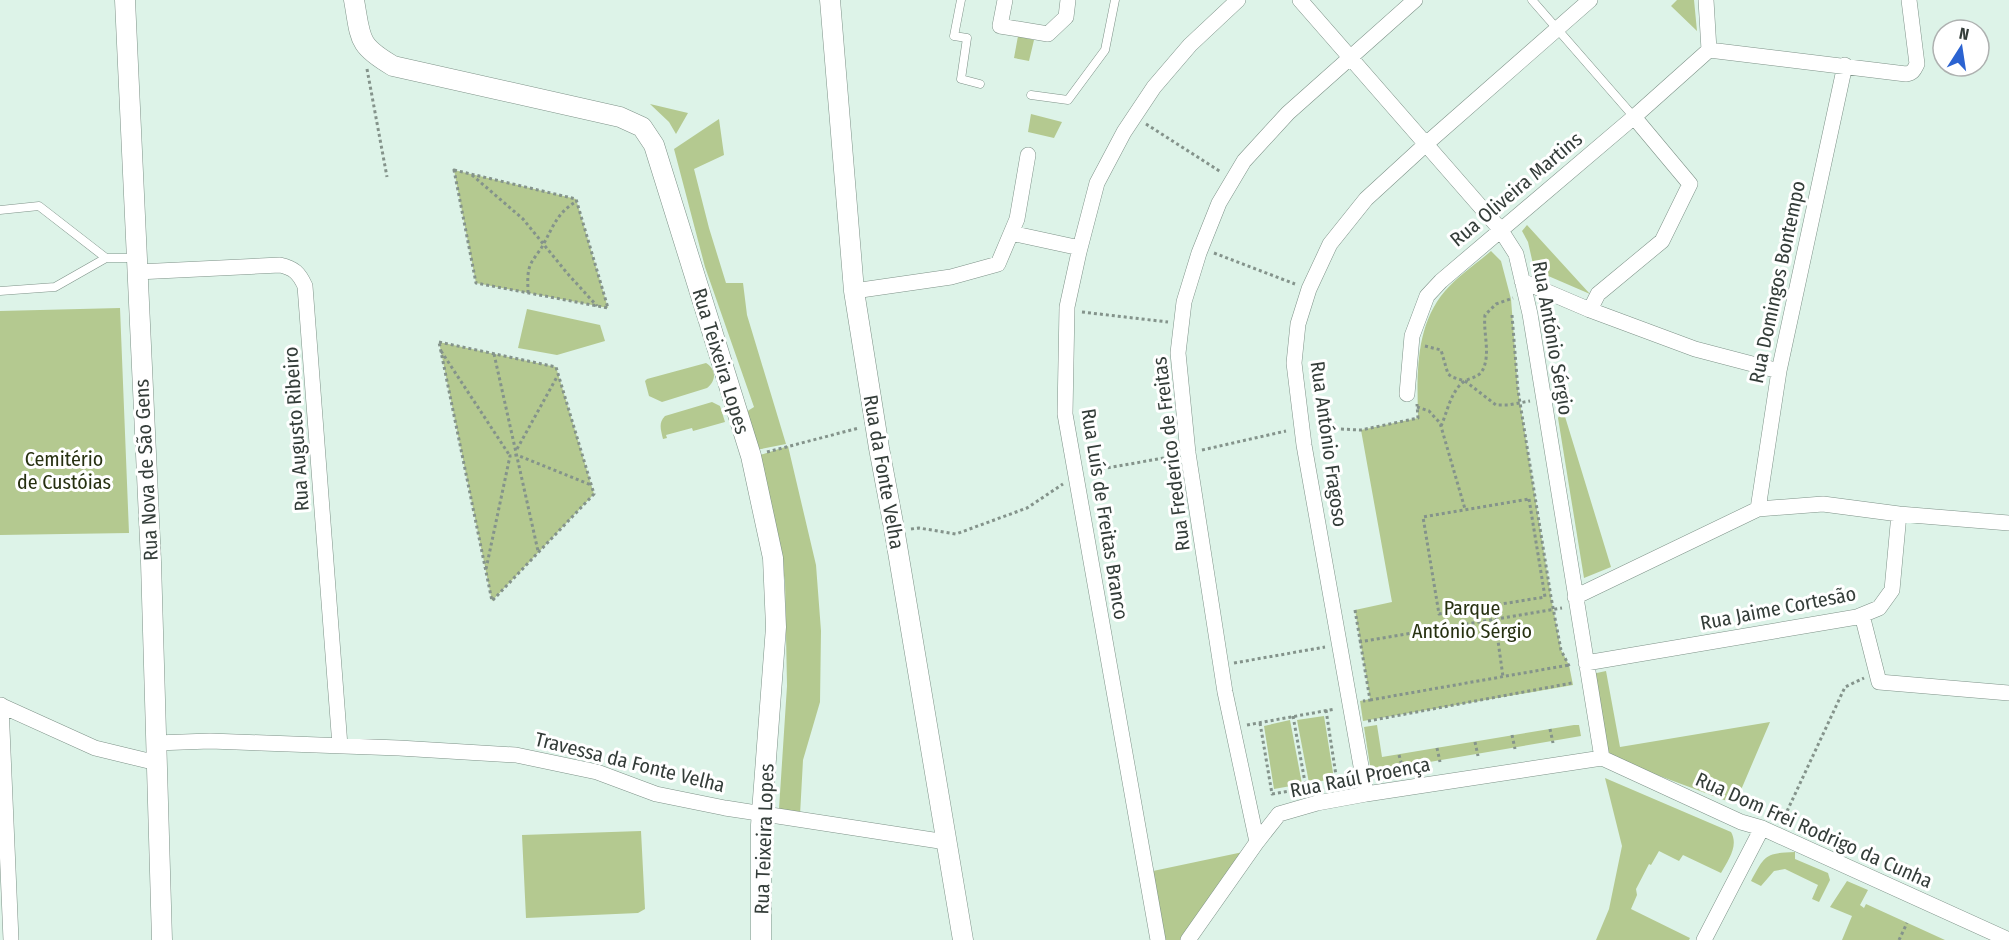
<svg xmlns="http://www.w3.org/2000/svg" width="2009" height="940" font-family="'Fira Sans Condensed',sans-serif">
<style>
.green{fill:#b4c990}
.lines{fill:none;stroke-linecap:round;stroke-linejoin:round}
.service-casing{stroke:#7e9288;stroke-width:9}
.minor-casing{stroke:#7e9288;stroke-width:16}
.tertiary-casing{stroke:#7e9288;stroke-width:21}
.path{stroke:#84938b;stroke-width:3;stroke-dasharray:3 3;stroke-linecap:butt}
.service{stroke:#fff;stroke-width:8}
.minor{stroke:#fff;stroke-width:15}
.tertiary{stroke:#fff;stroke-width:20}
.labels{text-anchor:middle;stroke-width:6;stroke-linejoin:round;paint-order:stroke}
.street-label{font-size:20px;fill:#343d39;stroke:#fff}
.park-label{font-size:20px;fill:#263010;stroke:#fff}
</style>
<rect width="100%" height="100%" fill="#ddf3e8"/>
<path class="green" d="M1677,0H1694L1697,31L1671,6Z
M1018,36L1034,40L1029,61L1014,58Z
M650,104L688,113L676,134L669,122Z
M1031,114L1062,122L1054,138L1028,132Z
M719,119L724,155L694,169L709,228L726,283H743L747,315L786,444L756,450L746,412L754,407L705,267L674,149Z
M454,170L576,199L608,308L476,283Z
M1527,225L1590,294L1539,272L1533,264L1528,242L1522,231Z
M1491,251L1501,261L1511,299L1518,390L1551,597L1561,650L1569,665L1573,685L1363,721L1360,701L1370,699L1355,610L1392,602L1361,430L1418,418C1417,374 1415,326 1445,291C1458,276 1476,264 1491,251Z
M120,308L129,533L0,535V311Z
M527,309L600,325L605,341L557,355L518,348Z
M439,342L556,367L594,494L492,601Z
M706,363C717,370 716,381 707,388L662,402L649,396L645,381L647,379Z
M712,402L720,406L725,422L693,431L692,428L666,435L667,438L663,439C661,430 658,423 665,416Z
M1563,410L1611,567L1584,578L1558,418Z
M788,446L816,565L821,631L820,702L803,760L800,815L779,809L787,686L785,581L776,531L754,457Z
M1606,671L1620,747L1770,722L1735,804L1606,756L1592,674Z
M1324,716L1334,779L1309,783L1297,720Z
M1290,720L1302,784L1274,789L1264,726Z
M1377,725L1382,757L1574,725H1579L1581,736L1371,772L1364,727Z
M1605,778L1731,832C1739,846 1728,860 1721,873L1683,855L1679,861L1659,851L1651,865L1649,864L1636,889L1637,895L1631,909L1690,938L1689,940H1596L1609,909L1622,846Z
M641,831L645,909L638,913L526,918L522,835Z
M1243,852L1186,937L1180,940H1164L1153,871Z
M1795,852V859L1828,873L1830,880L1819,902L1812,899L1818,885L1785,869L1774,871L1761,886L1751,881C1765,855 1765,853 1795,852Z
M1847,881L1868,890L1860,905L1864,908L1866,904L1945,940H1842L1852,916L1830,907Z"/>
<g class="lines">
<defs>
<path id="service" d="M961,0L954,36L967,38L961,79L980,84
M1532,0L1634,117
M1031,95L1068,100L1105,50L1115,0
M0,210L39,206L106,258
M0,291L55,287L106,258H135"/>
<path id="minor" d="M1005,0L1000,26L1048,34L1066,17L1068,0
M1300,0L1500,229L1516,254L1530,314L1602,758
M1706,0L1709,50L1906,74C1913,73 1914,70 1917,64L1909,0
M1011,233L1080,248
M137,272L280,265C294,268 299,273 305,286L340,746
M1522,281L1590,310L1695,349L1779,371
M854,291L951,277L998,264L1017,219L1028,155
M1590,310L1598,294L1662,241L1690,184L1634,117
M1407,394L1412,336L1427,296L1441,281L1634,117L1709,50
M1758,509L1779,371L1845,65
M1575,597L1758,509L1823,504L1899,514L2009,523
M1862,615L1879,682L2009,693
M1586,663L1857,617L1879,608L1892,590L1899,514
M0,705L95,748L157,763
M1,705L11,940
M156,743L210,741L399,748L516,755L597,772L656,794L725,808L946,842
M1602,758L1741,822L1762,828L2009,940
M1366,794L1304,445L1294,363L1298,324L1309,289L1330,244L1366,199L1426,144L1590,0
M1257,842L1225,692L1188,453L1178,353L1184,302L1199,253L1219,203L1244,161L1288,113L1415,0
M1158,940L1065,414L1067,307L1079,252L1097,183L1124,132L1154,87L1190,45L1238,0
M1188,940L1257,842L1279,814L1317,803L1366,794L1602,758
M1704,940L1762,828"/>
<path id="tertiary" d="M125,0L151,562L162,940
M354,0C361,39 357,45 393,66L620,117L642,127L654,145L751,456L773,558L776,627L761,825V940
M830,0L854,291L879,448L894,528L963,940"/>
</defs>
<use href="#service" class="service-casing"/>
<use href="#minor" class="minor-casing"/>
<use href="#tertiary" class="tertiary-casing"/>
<path class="path" d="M367,69L387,177
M1146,124L1221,172
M454,170L576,199L608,308L476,283Z
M472,175L523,219L567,273L597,306
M1214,253L1295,284
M528,293C528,285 527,277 529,269C531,260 539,253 543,245C554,225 557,213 577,201
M1082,312L1168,322
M1512,315L1518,390L1551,597L1561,650L1570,668
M439,342L556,367L594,494L492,601Z
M1425,346L1441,350L1448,374L1452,377L1465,381L1496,405H1508L1530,401
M441,351L510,456
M494,354L538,551
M1417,407L1429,411L1440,423L1465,509
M1441,426C1447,413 1450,394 1462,383C1469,377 1480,379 1484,367C1490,351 1483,332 1485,315L1496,304L1513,298
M1317,428L1361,430L1418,418L1417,404
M517,449L558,375
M1202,450L1286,431
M767,452L859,428
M1090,471L1175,456
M1529,499L1545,597L1439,614L1423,517Z
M911,529L919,528L956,534L1027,508L1063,484
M486,569L510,456L517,455L591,485
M1355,610L1370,700L1363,701
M1495,619L1503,677
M1359,642L1562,608
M1234,663L1325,647
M1370,700L1569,665
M1326,710L1337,782
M1293,716L1306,788
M1368,721L1572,683
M1260,723L1272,794L1307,788
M1247,725L1335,709
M1550,729L1553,743
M1512,735L1515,749
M1475,742L1478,756
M1437,748L1440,762
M1399,755L1403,769
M1782,822L1845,687L1864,678
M1899,940L1907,923"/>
<use href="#service" class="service"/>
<use href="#minor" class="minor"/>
<use href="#tertiary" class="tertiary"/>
</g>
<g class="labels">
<g class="street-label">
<text transform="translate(1516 189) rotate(-40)" y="7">Rua Oliveira Martins</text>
<text transform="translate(1777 282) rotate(-78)" y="7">Rua Domingos Bontempo</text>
<text transform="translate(1553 338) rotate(80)" y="7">Rua António Sérgio</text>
<text transform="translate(721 361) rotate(73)" y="7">Rua Teixeira Lopes</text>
<text transform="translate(296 429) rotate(-94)" y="7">Rua Augusto Ribeiro</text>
<text transform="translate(1329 444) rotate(82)" y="7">Rua António Fragoso</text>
<text transform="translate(1171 454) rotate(-97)" y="7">Rua Frederico de Freitas</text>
<text transform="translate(146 470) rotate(-93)" y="7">Rua Nova de São Gens</text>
<text transform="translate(884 472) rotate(80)" y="7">Rua da Fonte Velha</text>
<text transform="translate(1105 514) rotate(81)" y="7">Rua Luís de Freitas Branco</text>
<text transform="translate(1778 608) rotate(-11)" y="7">Rua Jaime Cortesão</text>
<text transform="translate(630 762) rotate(14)" y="7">Travessa da Fonte Velha</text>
<text transform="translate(1360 777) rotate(-11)" y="7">Rua Raúl Proença</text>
<text transform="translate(1814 830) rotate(24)" y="7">Rua Dom Frei Rodrigo da Cunha</text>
<text transform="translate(764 839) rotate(-88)" y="7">Rua Teixeira Lopes</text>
</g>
<g class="park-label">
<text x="64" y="466">Cemitério<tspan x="64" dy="23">de Custóias</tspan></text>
<text x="1472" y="615">Parque<tspan x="1472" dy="23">António Sérgio</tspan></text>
</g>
</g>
<g transform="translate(1961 48) rotate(12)"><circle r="28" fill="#ffffff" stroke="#aeb1b0" stroke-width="1.5"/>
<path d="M0-4.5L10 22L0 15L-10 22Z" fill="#2b63d1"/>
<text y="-9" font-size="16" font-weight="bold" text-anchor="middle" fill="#343d39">N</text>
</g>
</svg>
